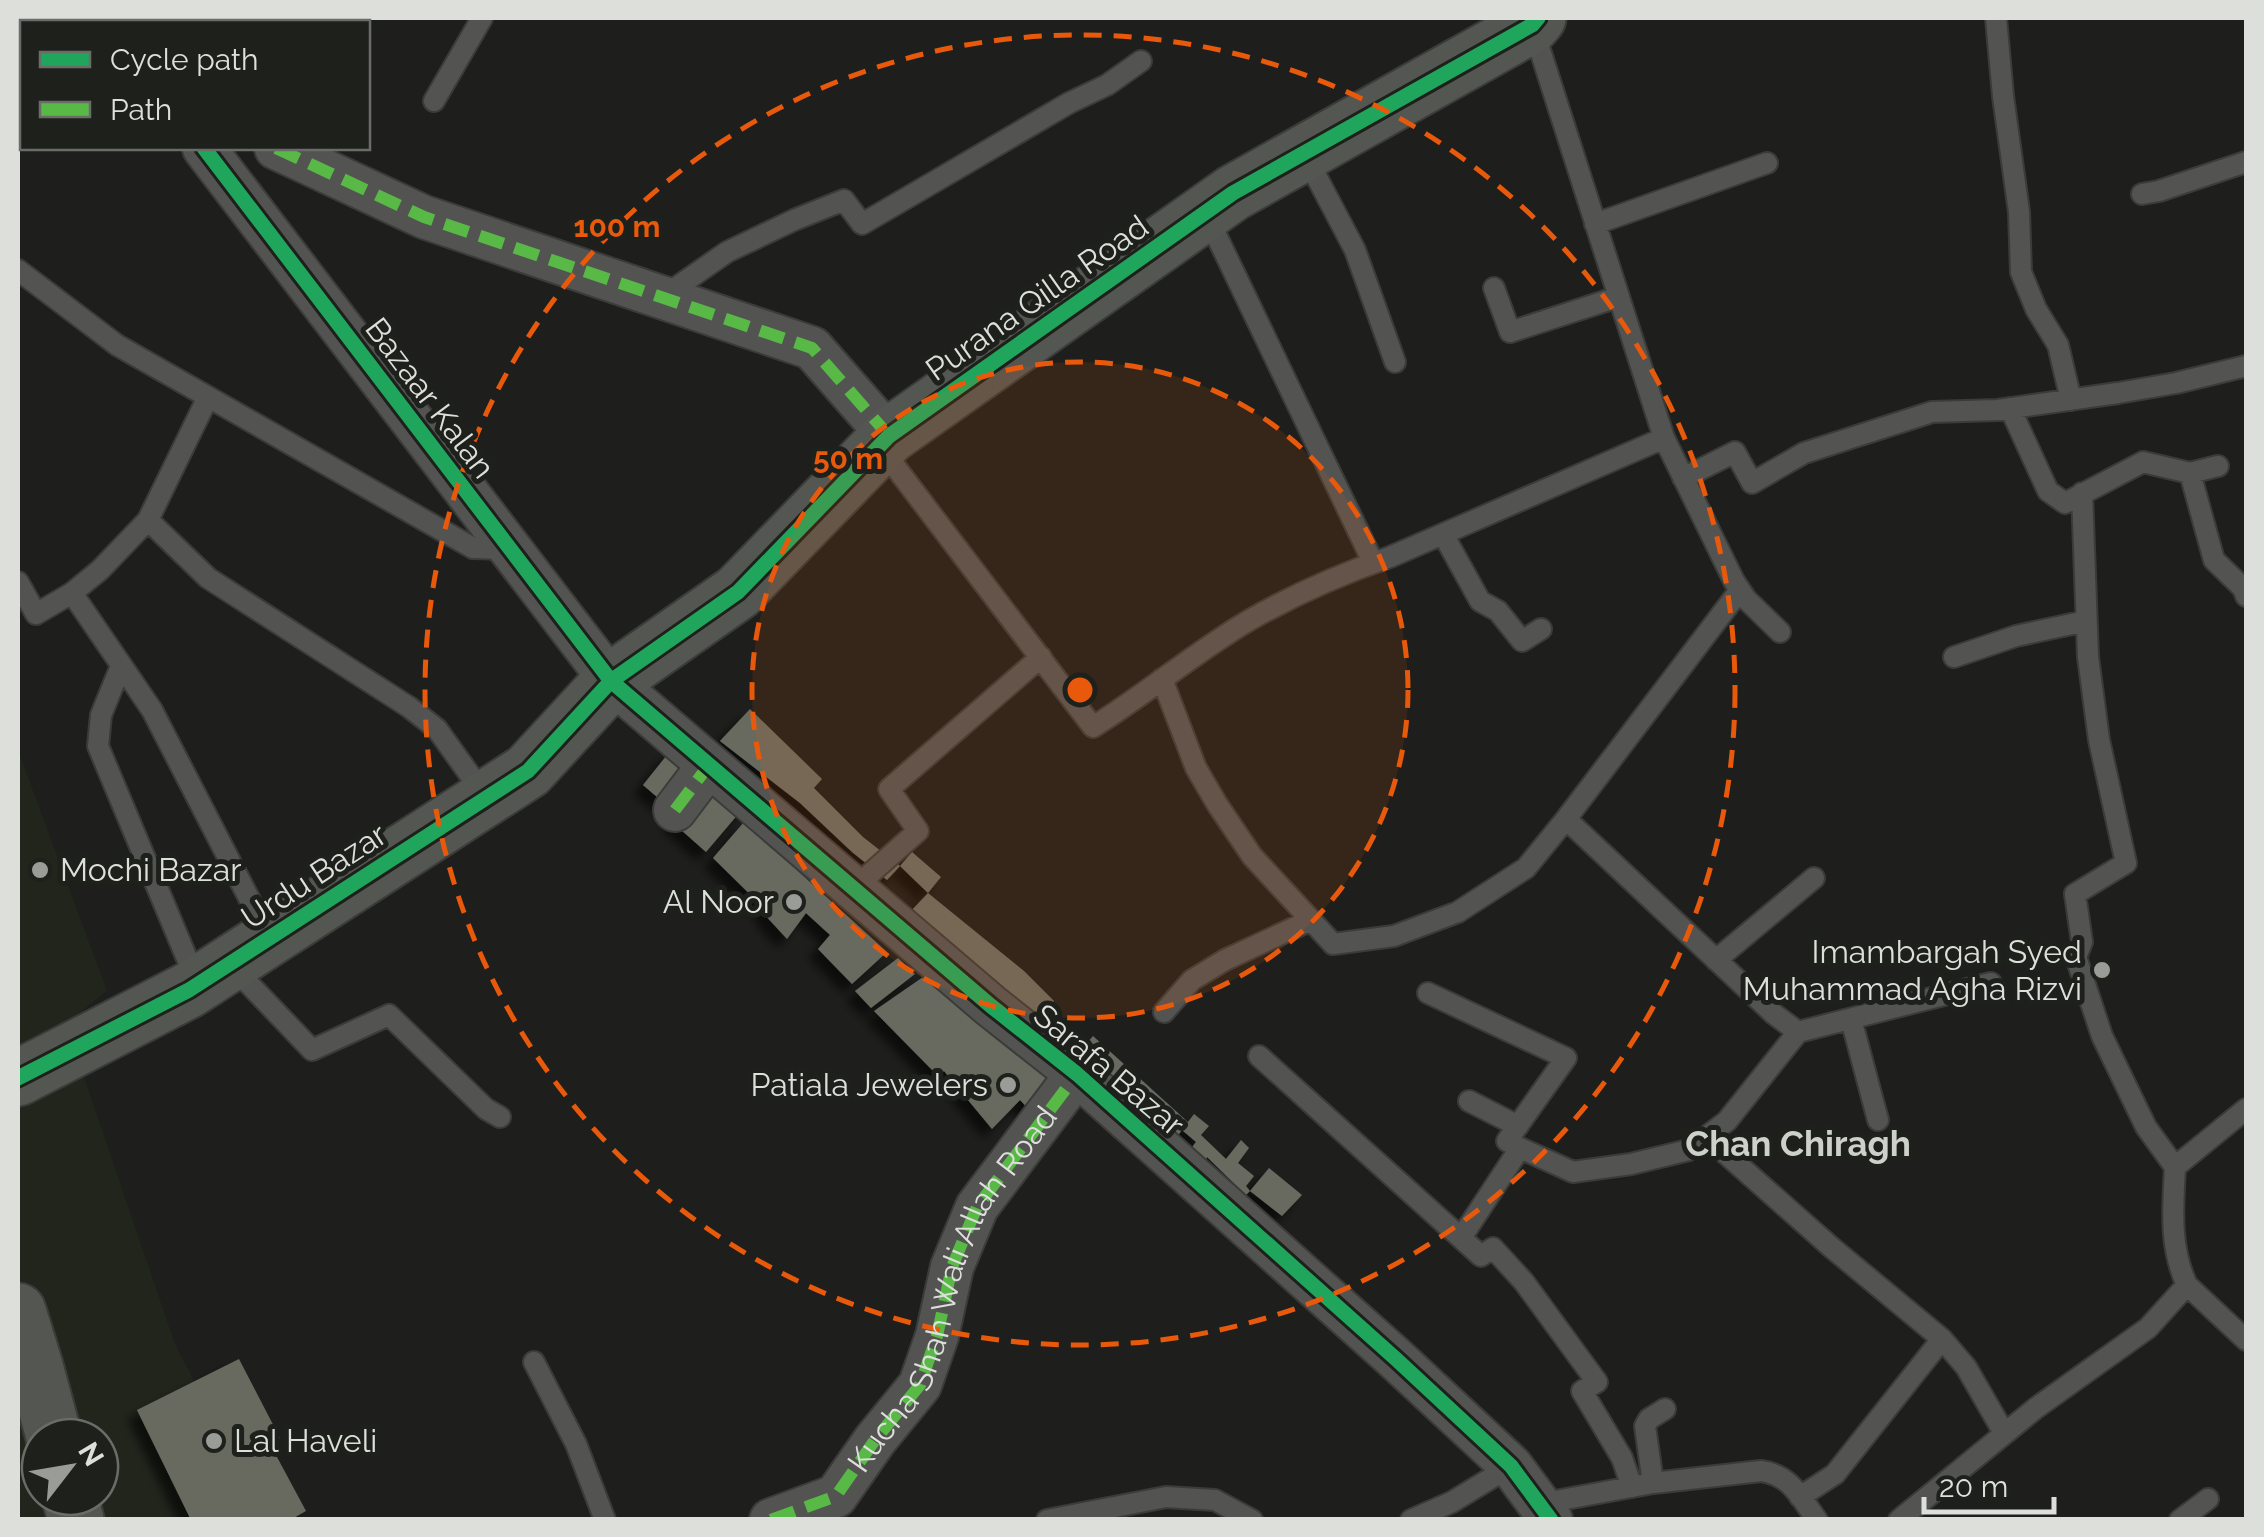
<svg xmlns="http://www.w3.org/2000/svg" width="2264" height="1537" font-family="Raleway,sans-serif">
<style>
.built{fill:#21251c;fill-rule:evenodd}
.building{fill:#676b61;filter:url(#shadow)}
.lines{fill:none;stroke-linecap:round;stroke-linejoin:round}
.lane-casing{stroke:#3b3c39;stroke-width:24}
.street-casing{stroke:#3b3c39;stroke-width:46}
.secondary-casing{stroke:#3b3c39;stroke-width:59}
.lane{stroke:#535452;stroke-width:20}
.street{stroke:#535452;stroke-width:42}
.secondary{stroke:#545651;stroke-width:55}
.quiet{stroke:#58b947;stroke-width:12;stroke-dasharray:25 12;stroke-linecap:butt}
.cycleway-casing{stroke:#1e201b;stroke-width:21}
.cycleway{stroke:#20a55d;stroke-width:15}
.ring{fill:none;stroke:#e8590c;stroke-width:5;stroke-dasharray:18 12}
.poi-dot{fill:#9a9c98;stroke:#1e201b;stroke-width:4}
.labels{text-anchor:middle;stroke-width:10;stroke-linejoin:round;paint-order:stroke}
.street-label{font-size:32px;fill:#dddfdb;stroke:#1e201b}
.poi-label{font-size:32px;fill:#dddfdb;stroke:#1e201b;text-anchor:end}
.neighbourhood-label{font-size:35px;font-weight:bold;fill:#ced1ca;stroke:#1e201b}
.centre{fill:#e8590c;stroke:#1e201b;stroke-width:5}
.ring-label{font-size:30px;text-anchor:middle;font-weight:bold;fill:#e8590c;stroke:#1e201b;stroke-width:10;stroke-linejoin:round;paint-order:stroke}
</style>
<defs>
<filter id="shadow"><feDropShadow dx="-9" dy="9" stdDeviation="5" flood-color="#0009"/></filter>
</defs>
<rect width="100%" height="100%" fill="#1e1f1c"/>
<path class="built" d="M18,750L107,991L18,1062Z
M74,1048L175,1344L266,1519H18V1081ZM40,1437H100V1497H40Z"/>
<path class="building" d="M750,709L822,779L814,788L863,837L900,866L887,880L852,852L800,803L720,741Z
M671,750L697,770L671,809L643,785Z
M712,776L745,806L706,852L671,821Z
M744,822L887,952L852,984L818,949L830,935L806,913L787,939L764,914L767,911L713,858Z
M912,852L941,877L928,893L900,866Z
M928,893L1024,971L1054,1001L1039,1020L911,911Z
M898,958L915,974L871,1008L855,991Z
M926,975L1066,1080L1040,1121L1020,1100L992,1129L944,1071L938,1076L874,1011Z
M1093,1036L1188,1122L1194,1114L1209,1126L1201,1135L1226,1159L1241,1140L1249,1148L1238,1163L1254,1176L1246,1186L1250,1191L1269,1168L1302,1195L1282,1216L1250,1191L1246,1195L1207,1157L1204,1164L1189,1151L1196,1142L1182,1130L1172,1143L1075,1057Z
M239,1359L280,1438L270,1444L306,1511L290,1520H191L137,1410Z"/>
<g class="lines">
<defs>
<path id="lane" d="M1996,18L2003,96L2019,212L2021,272L2036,309L2058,345L2071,400
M1533,28L1664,438L1734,581L1746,599L1780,632
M434,101L482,18
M1305,155L1355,250L1395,362
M2142,194L2159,191L2246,162
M1206,214L1373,562
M1595,224L1767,163
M18,270L117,345L473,548L506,549
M1494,288L1510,332L1618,297
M664,296L727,252L794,220L844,200L862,224L1069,103L1107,85L1141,61
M2010,408L2048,491L2065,503L2143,462L2190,473L2218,466
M881,448L1093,727C1146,694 1194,653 1248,621C1293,595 1341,574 1390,557L1664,438
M2190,473L2214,560L2243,588L2246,596
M1683,478L1735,452L1752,483L1804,453L1932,412L1998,410L2118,393L2176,383L2246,366
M2082,493L2088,657L2099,740L2126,863L2075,894L2082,942L2076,957L2102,1036L2146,1127L2175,1167C2173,1207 2169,1247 2187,1285L2246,1340
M148,520L208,578L409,707L437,729L485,796
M1443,534L1480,601L1498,611L1522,641L1541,629
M18,582L36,614L72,593L100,570L148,520L208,397
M72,593L152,710L269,937
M1954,657L2016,636L2086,621
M121,666L101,715L98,746L196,980
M1162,679L1196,768L1217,804L1252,856L1333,944L1394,936L1458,912L1526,868L1566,819L1740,590
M1566,819L1774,1014L1798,1032L1991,983
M853,889L918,831L889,789L1041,657
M1716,960L1814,878
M231,965L312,1050L389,1015L486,1109L500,1117
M1428,993L1566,1058L1507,1141L1520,1148L1461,1238
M1164,1012L1192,980L1225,960L1311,920
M1851,1019L1878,1120
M1259,1056L1481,1256L1493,1248L1524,1282L1597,1382L1582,1391L1622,1458L1632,1487
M1469,1101L1518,1126
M1707,1137L1831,1247L1942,1339L1966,1367L2004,1433
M1520,1148L1573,1172L1631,1164L1689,1150L1727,1121L1798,1032
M2175,1167L2246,1109
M534,1362L576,1444L605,1520
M1653,1483L1645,1426L1649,1419L1665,1409
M1800,1497L1835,1474L1942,1339
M1539,1504L1653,1483L1761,1471C1791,1475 1800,1497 1817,1520
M1047,1520L1166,1497L1215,1500L1252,1520
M1411,1520L1452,1502L1511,1466
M1899,1520L2036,1408L2148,1328L2187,1285
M2180,1520L2208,1499"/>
<g id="street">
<path d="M117,18L120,22"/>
<path d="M312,22L316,18"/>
<path d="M204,148L611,681L991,1006L1077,1074L1396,1359L1511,1466L1551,1520"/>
<path d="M276,148L424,217L812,348L889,436"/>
<path d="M675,810L709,765"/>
<path id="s1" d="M771,1520L836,1496L875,1440L920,1385L937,1336L952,1267L977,1207L1077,1074"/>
</g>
<path id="secondary" d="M18,1078L189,990L528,771L611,681L738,592L889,436L1233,193L1532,25L1538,18
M18,1311L35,1366L54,1437
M70,1497L76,1520"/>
</defs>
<use href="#lane" class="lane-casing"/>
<use href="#street" class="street-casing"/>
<use href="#secondary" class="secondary-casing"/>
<use href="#lane" class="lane"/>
<use href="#street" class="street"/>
<use href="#secondary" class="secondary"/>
<path class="quiet" d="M117,18L120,22
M312,22L316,18
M276,148L424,217L812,348L889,436
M675,810L709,765
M771,1520L836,1496L875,1440L920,1385L937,1336L952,1267L977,1207L1077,1074"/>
<defs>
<path id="cycleway" d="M204,148L611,681L991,1006L1077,1074L1396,1359L1511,1466L1551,1520
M18,1078L189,990L528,771L611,681L738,592L889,436L1233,193L1532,25L1538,18"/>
</defs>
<use href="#cycleway" class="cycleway-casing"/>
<use href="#cycleway" class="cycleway"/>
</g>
<circle cx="1080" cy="690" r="328" fill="#e8590c" fill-opacity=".12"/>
<g class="ring">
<circle cx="1080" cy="690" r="328"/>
<circle cx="1080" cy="690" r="655"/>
</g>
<g class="poi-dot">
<circle cx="40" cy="870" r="10"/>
<circle cx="794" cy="902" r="10"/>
<circle cx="2102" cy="970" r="10"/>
<circle cx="1008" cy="1085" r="10"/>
<circle cx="214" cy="1441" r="10"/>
</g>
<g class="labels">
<g class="street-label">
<text transform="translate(1037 298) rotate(-35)" y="11">Purana Qilla Road</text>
<text transform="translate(430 398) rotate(53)" y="11">Bazaar Kalan</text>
<text transform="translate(314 876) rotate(-33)" y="11">Urdu Bazar</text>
<text transform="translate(1109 1070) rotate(40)" y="11">Sarafa Bazar</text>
<text dy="11" stroke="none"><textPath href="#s1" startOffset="310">Kucha Shah Wali Allah Road</textPath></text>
</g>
<g class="poi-label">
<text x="60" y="881" text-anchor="start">Mochi Bazar</text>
<text x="774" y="913">Al Noor</text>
<text x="2082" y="963">Imambargah Syed<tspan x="2082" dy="37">Muhammad Agha Rizvi</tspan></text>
<text x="988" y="1096">Patiala Jewelers</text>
<text x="234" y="1452" text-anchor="start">Lal Haveli</text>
</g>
<g class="neighbourhood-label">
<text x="1798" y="1156">Chan Chiragh</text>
</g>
</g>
<circle cx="1080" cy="690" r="15" class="centre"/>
<g class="ring-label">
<text x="617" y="237">100 m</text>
<text x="848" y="469">50 m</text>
</g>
<rect width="2264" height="1537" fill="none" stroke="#dddfdb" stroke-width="40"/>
<rect x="20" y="20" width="350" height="130" fill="#1e201b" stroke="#6a6c68" stroke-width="2.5"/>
<rect x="40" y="52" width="50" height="15" fill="#20a55d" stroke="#6a6c68" stroke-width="2.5"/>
<text x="110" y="70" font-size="30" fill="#dddfdb">Cycle path</text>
<rect x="40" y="102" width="50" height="15" fill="#58b947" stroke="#6a6c68" stroke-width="2.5"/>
<text x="110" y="120" font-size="30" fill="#dddfdb">Path</text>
<g transform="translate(70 1467) rotate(59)"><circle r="48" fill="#1e201b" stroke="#6a6c68" stroke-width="2.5"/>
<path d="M0-8L18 38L0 25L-18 38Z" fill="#9a9c98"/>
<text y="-15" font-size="28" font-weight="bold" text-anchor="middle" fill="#dddfdb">N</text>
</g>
<path d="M1924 1497v15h130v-15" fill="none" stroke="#dddfdb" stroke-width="5"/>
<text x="1939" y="1497" font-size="30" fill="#dddfdb" stroke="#1e201b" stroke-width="8" paint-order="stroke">20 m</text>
</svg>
